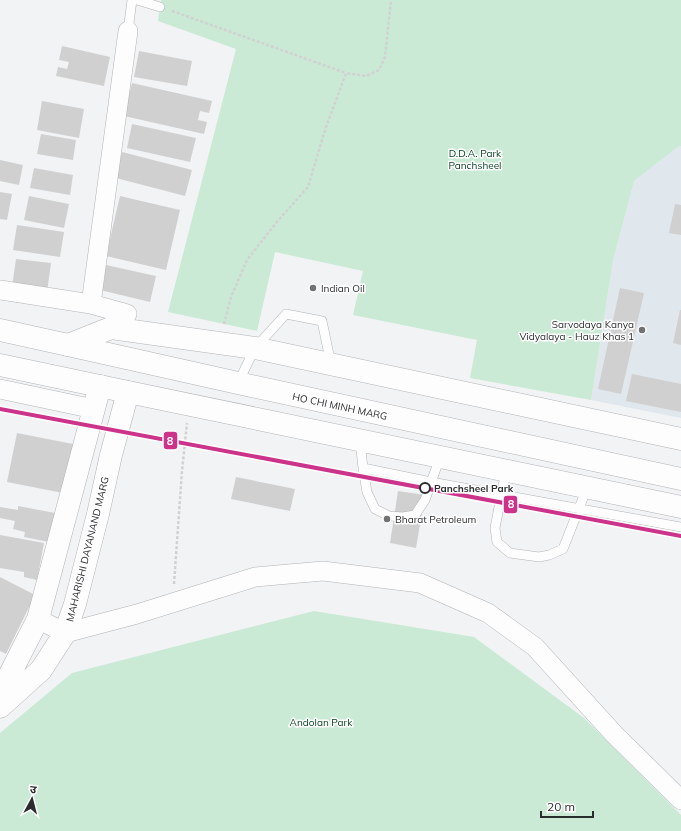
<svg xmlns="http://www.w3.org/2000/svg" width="681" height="831" font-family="Mulish,'Noto Sans Devanagari',sans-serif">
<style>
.built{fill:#e0e7ed}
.green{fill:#caead5}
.building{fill:#d0d0d0}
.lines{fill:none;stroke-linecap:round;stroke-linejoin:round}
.service-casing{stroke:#b2b3b5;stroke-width:10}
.minor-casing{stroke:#b2b3b5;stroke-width:20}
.tertiary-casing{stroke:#b2b3b5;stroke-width:23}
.primary-casing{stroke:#b2b3b5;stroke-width:23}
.path{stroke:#d1d1d1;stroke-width:2.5;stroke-dasharray:3 2;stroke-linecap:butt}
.service{stroke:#fdfdfe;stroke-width:9}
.minor{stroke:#fdfdfe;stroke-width:19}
.tertiary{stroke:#fdfdfe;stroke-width:22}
.primary{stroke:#fdfdfe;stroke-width:22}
.metro-1-casing{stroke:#fff;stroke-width:7}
.metro-1{stroke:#cc338b;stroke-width:4}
.poi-dot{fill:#707274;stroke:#fff;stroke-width:1.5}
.stop-dot{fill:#fff;stroke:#2b2c2e;stroke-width:2}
.labels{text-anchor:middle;stroke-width:3;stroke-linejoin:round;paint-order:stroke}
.park-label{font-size:10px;fill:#074021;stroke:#fff}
.poi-label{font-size:10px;fill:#2b2c2e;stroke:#fff;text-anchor:start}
.street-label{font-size:10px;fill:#2b2c2e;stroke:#fff}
.stop-label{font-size:10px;font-weight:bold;fill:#2b2c2e;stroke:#fff;text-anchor:start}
.line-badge{stroke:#fff;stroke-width:1.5}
.badge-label{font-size:11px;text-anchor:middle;font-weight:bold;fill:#fff}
</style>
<rect width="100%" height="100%" fill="#f1f3f5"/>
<path class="built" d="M679,146H681V418L591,400L613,261L634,181Z"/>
<path class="green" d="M161,0H681V146H679L634,181L613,261L591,400L470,378L477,340L353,315L363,271L275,252L257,331L168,312L236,49L158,21Z
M314,611L474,637L584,718L681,815V831H0V733L72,673Z"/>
<path class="building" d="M62,46L110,57L104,86L56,76L58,67L67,69L69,62L59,60Z
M139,51L192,61L187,86L134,77Z
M132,83L212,101L209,113L200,111L198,120L207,122L204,134L124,116Z
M42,101L84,109L79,138L37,130Z
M132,124L196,138L190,162L127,148Z
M41,134L76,140L73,160L37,154Z
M122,152L192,170L185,196L116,178Z
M0,160L23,165L19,185L0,181Z
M34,168L73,175L70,195L30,188Z
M0,192L12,194L7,220L0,219Z
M29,196L69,204L64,228L24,220Z
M120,196L180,210L166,270L106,256Z
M675,204L681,205V235L669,233Z
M17,225L64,232L60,257L13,250Z
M16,259L51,263L47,292L12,287Z
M106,265L156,276L150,302L100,290Z
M620,288L644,293L621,394L598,389Z
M680,310H681V345L673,343Z
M632,374L681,384V412L626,401Z
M17,433L73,444L63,493L7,482Z
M236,477L295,489L290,511L231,499Z
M398,491L425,495L416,548L390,543Z
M18,506L55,513L49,542L24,537L25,532L13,529L15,521L0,518V507L18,510Z
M0,535L44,543L37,580L24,577V572L0,568Z
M0,577L35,595L6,654L0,651Z"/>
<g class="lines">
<defs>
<path id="service" d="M137,0L160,7
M128,31L132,0
M238,383L255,348L286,314L322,321L331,364
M360,441L363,468L367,492L375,509L389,516L403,517L415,515L425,500L440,457
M363,468L431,482L681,527
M506,471L495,528L497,542L510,553L539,557L549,555L563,549L587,488"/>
<path id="minor" d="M0,290L91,304L127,314
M91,304L128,31
M0,389L94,409
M38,619L65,633L137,614L255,577L323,571L420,583L488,613L535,647L614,734L681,800"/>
<path id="tertiary" d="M68,345L111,328L255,348L681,439
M0,683L9,676L38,619L100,386
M0,707L41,670L65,633L75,604L98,514L111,455L128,392"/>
<path id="primary" d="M0,330L68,345L238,383L681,479
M0,365L128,392L681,507"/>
</defs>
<use href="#service" class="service-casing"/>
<use href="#minor" class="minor-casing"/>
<use href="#tertiary" class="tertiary-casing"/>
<use href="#primary" class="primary-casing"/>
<path class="path" d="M172,11L346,73
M224,324L231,297L247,260L276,223L308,187L325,130L346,73L366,76L379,70L385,57L391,0
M174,584L182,471L187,423"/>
<use href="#service" class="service"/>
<use href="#minor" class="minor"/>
<use href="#tertiary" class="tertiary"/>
<use href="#primary" class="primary"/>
<defs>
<path id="metro-1" d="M0,409L681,536"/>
</defs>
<use href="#metro-1" class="metro-1-casing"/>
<use href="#metro-1" class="metro-1"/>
</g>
<g class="poi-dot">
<circle cx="313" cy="288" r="4"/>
<circle cx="642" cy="330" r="4"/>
<circle cx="387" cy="519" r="4"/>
</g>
<circle class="stop-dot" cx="425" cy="488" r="5"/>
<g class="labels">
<g class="park-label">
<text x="475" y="157">D.D.A. Park<tspan x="475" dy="12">Panchsheel</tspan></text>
<text x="321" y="726">Andolan Park</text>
</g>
<g class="poi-label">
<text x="321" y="292">Indian Oil</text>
<text x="634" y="328" text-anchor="end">Sarvodaya Kanya<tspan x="634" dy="12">Vidyalaya - Hauz Khas 1</tspan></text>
<text x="395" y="523">Bharat Petroleum</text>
</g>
<g class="street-label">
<text transform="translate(340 406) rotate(12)" y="4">HO CHI MINH MARG</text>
<text transform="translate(87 549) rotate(-76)" y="4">MAHARISHI DAYANAND MARG</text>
</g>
<g class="stop-label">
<text x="434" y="492">Panchsheel Park</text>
</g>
</g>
<g class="line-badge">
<rect x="163" y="431" width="15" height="19" rx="4" fill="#cc338b"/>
<rect x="503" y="495" width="15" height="19" rx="4" fill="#cc338b"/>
</g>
<g class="badge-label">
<text x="170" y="445">8</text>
<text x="511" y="508">8</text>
</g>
<g transform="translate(32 799) rotate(7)" stroke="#ffffff" stroke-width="3" paint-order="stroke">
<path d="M0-3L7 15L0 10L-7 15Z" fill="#2b2c2e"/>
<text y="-6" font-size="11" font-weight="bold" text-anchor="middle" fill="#2b2c2e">उ</text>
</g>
<path d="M541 811v6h52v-6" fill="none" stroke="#2b2c2e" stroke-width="2"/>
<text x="547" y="811" font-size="12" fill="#2b2c2e" stroke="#ffffff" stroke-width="3" paint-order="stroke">20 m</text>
</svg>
